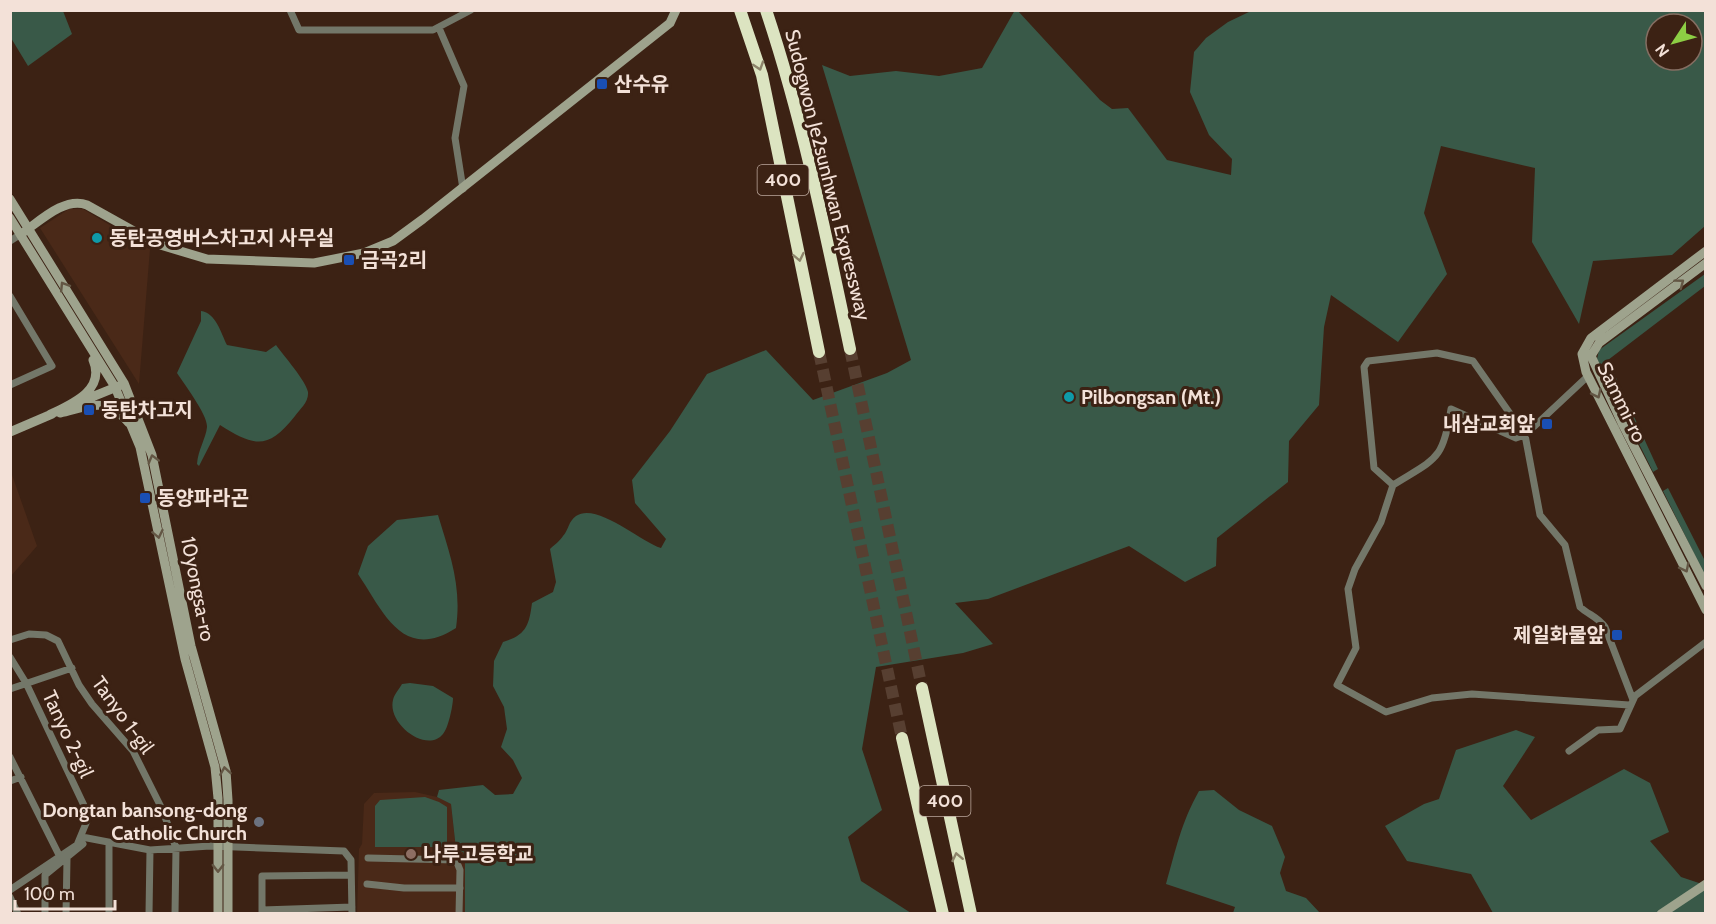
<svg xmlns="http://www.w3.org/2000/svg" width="1716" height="924" font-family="Cabin,'Noto Sans KR',sans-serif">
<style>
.built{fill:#4a2918}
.green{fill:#395948;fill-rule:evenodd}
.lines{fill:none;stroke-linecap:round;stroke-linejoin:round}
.highway-tunnel{stroke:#573f31;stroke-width:12;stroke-dasharray:12 6;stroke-linecap:butt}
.street{stroke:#737769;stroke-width:7}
.secondary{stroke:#9ea38d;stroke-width:9}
.highway{stroke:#dce4c1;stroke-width:12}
.oneway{stroke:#8c836a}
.oneway2{stroke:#635644}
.transit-dot{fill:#1a4fb4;stroke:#3c2214;stroke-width:2}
.culture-dot{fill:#0f9aa8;stroke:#3c2214;stroke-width:2}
.worship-dot{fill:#6b7280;stroke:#3c2214;stroke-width:2}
.education-dot{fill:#8d6e63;stroke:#3c2214;stroke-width:2}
.labels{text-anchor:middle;stroke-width:6;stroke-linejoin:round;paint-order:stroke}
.shield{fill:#3c2214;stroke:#bca89d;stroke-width:1.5}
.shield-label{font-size:18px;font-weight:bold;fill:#f3e1d8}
.poi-label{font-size:20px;font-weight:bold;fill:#f3e1d8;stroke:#3c2214;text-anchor:start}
.street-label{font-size:20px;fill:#f3e1d8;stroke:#3c2214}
</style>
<rect width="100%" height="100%" fill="#3c2214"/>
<path class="built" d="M69,209H83L150,249L139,384L40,228Z
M11,472L37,546L11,576H10Z
M415,792L437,797L451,804L456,849L463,852L465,857V913L357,914L359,849L362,844L364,804L374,793Z"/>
<path class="green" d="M11,10L63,11L72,34L28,66L11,38Z
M1015,10L1018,11L1100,100L1112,109L1128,108L1167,160L1231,175L1232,159L1209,135L1190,92L1194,52L1206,38L1228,22L1251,11H1705V226L1672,255L1593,261L1579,324L1532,242L1535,168L1441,146L1424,213L1447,274L1398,342L1331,295L1324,327L1319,405L1289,441L1288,482L1217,538L1216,566L1185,582L1129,546L988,599L955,603L993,644L963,653L876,667L862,749L882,810L848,837L861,881L911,913H465V857L463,852L456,849L451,804L437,797L439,790L483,785L495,795L513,794L522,778L513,760L501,747L507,729L504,707L493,686L494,661L503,642C526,635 529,626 532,603L553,592L556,582L550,549C554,545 560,541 563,536C569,529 568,522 576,516C597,502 639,541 661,548L666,539L635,503L632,480L670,431L707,374L766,350L813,400L887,373L911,360L822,65L850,76L896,71L939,76L982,68ZM1656,24H1692V60H1656Z
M1705,274V286L1608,360L1658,469L1653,472L1597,359L1599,350Z
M201,311C216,313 221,333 227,345L266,352L276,345C284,356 306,381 308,392C309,402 300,409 295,416C268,450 255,447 220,425L199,466L197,464C198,450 206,438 207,427C208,415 184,384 177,373L201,321Z
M1668,488L1705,561V576L1663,491Z
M438,515C450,555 462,586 456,628C403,662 384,613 358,574L368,546L397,520Z
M410,683L433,686L453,698C453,706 448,729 443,734C427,754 387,724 393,700C394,695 399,689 402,684Z
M1516,730L1535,737L1503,786L1531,820L1624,769L1650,783L1669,832L1650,841L1681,877L1705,885V913H1493L1471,874L1407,861L1385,826L1424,804L1439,799L1456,750Z
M1214,790L1239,810L1272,826L1285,857L1280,873L1286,891L1306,898L1320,913H1233L1235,907L1166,884C1176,849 1181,823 1199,791Z
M425,797L439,802L447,807V847H375V806L380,800Z"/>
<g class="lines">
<path class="highway-tunnel" d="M850,349L922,688
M819,352L902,738"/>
<path class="street" d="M290,10L299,30H433L471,10
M439,28L464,86L455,138L463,189
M10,241L21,234
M10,296L52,366L10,385
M1393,485C1436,458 1443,461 1451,409L1516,438L1525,435L1588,376
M10,640L29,634L46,635L58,641L79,685L92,704L133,751L163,811L176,848L175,914
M10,657L26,683L89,816L77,845L10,890
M10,689L72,668
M1629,705L1472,694L1432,698L1386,712L1337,685L1356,648L1348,589L1355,569L1381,522L1393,485L1374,468L1364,367L1368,361L1437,353L1473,361L1525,435L1540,515L1565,545L1580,607C1589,615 1598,617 1605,627L1633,700
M1569,751L1598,730L1620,729L1635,696L1706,642
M10,757L60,857
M10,781L21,777
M82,837L150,850L210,846L344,851L351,860L352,914
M368,858L456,860L460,870L459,914
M367,884L404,888H460
M10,897L18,914
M262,910L352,907
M45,914V875L83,844
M66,914L67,859
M109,914V844
M149,914L150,850
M262,914V876L351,875"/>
<path class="secondary" d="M10,199L124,383L152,455L191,646L226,771L228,800V914
M10,218L115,387L140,447L185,659L215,767L218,798V914
M21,234C38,223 64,196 87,205L157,244L207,259L314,263L364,253L393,241L423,219L670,23L676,10
M1706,251L1591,338L1582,354L1586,372L1706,610
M1706,263L1599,343L1591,356L1623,425L1706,586
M82,401L119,386
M60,413C90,406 106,396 129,423
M49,415C72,404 106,390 93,360
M10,432L52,414
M1661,914L1706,884"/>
<path class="highway" d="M740,10L762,75L819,352
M766,10C803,121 826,235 850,349
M922,688L971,914
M902,738L943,914"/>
</g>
<defs><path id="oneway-chevron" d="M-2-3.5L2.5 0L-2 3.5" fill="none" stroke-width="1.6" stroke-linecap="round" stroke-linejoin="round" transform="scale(1.5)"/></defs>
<g class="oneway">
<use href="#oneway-chevron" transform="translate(759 66) rotate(72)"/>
<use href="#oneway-chevron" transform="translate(799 257) rotate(78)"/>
<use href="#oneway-chevron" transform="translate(957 857) rotate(-102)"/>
</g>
<g class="oneway2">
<use href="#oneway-chevron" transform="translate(1680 283) rotate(-37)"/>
<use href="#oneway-chevron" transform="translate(64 286) rotate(-122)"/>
<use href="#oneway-chevron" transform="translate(1597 394) rotate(64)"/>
<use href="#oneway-chevron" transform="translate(153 459) rotate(-105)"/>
<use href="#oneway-chevron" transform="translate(158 534) rotate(78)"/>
<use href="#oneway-chevron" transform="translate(1685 568) rotate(63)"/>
<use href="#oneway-chevron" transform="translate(225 771) rotate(-99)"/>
<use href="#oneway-chevron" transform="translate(218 868) rotate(90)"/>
</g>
<g class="transit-dot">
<rect x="596" y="78" width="12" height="12" rx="3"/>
<rect x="343" y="254" width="12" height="12" rx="3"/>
<rect x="83" y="404" width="12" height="12" rx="3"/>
<rect x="1541" y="418" width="12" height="12" rx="3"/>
<rect x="139" y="492" width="12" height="12" rx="3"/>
<rect x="1611" y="629" width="12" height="12" rx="3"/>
</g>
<g class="culture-dot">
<circle cx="97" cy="238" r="6"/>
<circle cx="1069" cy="397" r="6"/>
</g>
<circle class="worship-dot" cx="259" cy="822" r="6"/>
<circle class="education-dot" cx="411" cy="854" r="6"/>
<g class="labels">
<g class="shield">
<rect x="757.5" y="165" width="51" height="30" rx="4.5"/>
<rect x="919.5" y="786" width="51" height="30" rx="4.5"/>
</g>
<g class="shield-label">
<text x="783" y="186">400</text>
<text x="945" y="807">400</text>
</g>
<g class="poi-label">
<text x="614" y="91">산수유</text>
<text x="109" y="245">동탄공영버스차고지 사무실</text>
<text x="361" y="267">금곡2리</text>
<text x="1081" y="404">Pilbongsan (Mt.)</text>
<text x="101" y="417">동탄차고지</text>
<text x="1535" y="431" text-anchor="end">내삼교회앞</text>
<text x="157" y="505">동양파라곤</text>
<text x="1605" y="642" text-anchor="end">제일화물앞</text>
<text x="247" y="817" text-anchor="end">Dongtan bansong-dong<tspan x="247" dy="23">Catholic Church</tspan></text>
<text x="423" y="861">나루고등학교</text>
</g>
<g class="street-label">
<text transform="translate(828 175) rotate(76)" y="7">Sudogwon Je2sunhwan Expressway</text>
<text transform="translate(1622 402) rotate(64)" y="7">Sammi-ro</text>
<text transform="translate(198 589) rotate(79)" y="7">10yongsa-ro</text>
<text transform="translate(123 715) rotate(54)" y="7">Tanyo 1-gil</text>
<text transform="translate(68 734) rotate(65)" y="7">Tanyo 2-gil</text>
</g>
</g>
<rect width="1716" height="924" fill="none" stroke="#f3e1d8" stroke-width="24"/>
<g transform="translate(1674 42) rotate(234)"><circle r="28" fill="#3c2214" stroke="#856e62" stroke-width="1.5"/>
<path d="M0-4.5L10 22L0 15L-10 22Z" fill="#8dce44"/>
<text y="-9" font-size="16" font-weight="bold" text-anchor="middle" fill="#f3e1d8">N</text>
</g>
<path d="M15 900v9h100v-9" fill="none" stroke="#f3e1d8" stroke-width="3"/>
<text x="24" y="900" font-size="18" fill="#f3e1d8" stroke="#3c2214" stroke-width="4.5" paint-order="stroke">100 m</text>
</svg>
